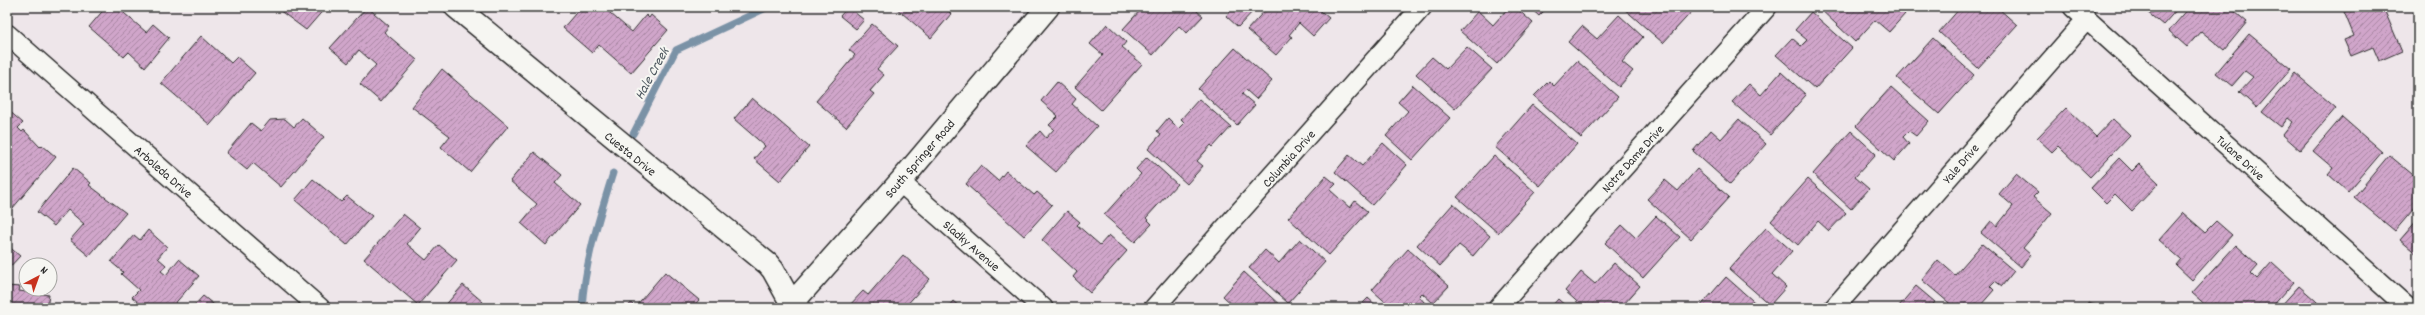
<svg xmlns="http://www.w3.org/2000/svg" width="2425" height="315" font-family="Dekko,sans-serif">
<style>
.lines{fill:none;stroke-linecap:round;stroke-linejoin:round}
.stream{stroke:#7a92a6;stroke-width:7}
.building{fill:url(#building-hatch);stroke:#2b2b2b}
.minor-casing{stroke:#2b2b2b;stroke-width:22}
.tertiary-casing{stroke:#2b2b2b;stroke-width:25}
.minor{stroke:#f6f6f2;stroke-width:19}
.tertiary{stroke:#f6f6f2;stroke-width:22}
.labels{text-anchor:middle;stroke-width:4;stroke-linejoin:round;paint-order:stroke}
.street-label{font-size:13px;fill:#2b2b2b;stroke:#f6f6f2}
.water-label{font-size:14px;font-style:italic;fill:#4c565e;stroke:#f6f6f2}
</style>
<defs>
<pattern id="building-hatch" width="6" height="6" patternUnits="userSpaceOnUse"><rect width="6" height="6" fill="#d0a5ca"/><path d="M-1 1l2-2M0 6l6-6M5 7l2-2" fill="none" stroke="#a987a4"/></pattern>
</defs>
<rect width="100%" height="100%" fill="#eee6ea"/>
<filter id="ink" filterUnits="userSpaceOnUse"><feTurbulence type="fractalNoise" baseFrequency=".025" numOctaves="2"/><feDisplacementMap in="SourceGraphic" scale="8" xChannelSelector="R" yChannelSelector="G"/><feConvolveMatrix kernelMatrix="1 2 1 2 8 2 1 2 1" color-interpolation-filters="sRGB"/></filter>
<g filter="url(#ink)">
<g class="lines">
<path class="stream" d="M633,134L676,50L768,7
M582,308C585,261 599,218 613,173"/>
</g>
<path class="building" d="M106,7H117L146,32L153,24L169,38L145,67L129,52L124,57L89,27Z
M275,7H326L306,30Z
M367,7L389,26L384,32L417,60L381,102L360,84L376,65L359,50L348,63L330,48Z
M581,7H603L632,32L646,15L649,18L651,15L668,30L631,73L599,45L592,53L563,28Z
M848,7L864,20L856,29L840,16Z
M895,7H947L946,9L951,14L931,38Z
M1143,7H1192L1203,16L1187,33L1179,26L1153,55L1123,29Z
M1234,7H1257L1238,27L1226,16Z
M1268,7H1316L1329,18L1313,36L1299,23L1289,35L1292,37L1276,55L1247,30Z
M1509,7H1515L1533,23L1497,64L1460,31L1478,11L1493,25Z
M1529,7H1548L1539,16Z
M1622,7H1696L1663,43Z
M1818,7H1898L1905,14L1889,32L1875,20L1855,42Z
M1961,7H1997L2017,25L1978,68L1939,32Z
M2151,7H2179L2163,25L2147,12Z
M2190,7H2229L2247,22L2224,50L2201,31L2187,47L2169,31Z
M2342,7H2383L2402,51L2379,61L2373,47L2351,56L2344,40L2354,36Z
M1811,12L1852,48L1815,89L1776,55L1792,38L1801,46L1807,40L1795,30Z
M1619,15L1643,37L1622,62L1633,71L1619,87L1568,42L1582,26L1597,39Z
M872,24L898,46L877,69L884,75L870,91L874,94L846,127L816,101L855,55L849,50Z
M1107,24L1126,42L1122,47L1142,64L1101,110L1075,87L1103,55L1090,44Z
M2249,34L2291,69L2257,108L2239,92L2253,77L2245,71L2232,86L2216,73Z
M201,36L231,63L237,57L255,73L210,125L161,83Z
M1933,38L1974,75L1939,114L1897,78Z
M1467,47L1492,69L1455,109L1416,74L1432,57L1446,69Z
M1235,48L1272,81L1256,99L1246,90L1242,94L1255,105L1237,125L1198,89Z
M1577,61L1618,97L1581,138L1534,96L1549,81L1554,86Z
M442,69L508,126L470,172L441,147L450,136L412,107Z
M1781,72L1806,95L1770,135L1732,102L1749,84L1761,95Z
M2295,73L2336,108L2300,150L2283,135L2293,122L2288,118L2281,127L2262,112Z
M1057,82L1076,99L1072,104L1097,126L1056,172L1026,146L1040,131L1046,138L1054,129L1049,125L1058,116L1041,101Z
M1413,85L1450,118L1412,160L1386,136L1408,111L1398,102Z
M1891,87L1929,121L1916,136L1909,131L1903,137L1909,144L1894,161L1856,126Z
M752,98L809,147L780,181L754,159L765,146L734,119Z
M1199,99L1231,127L1213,147L1211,145L1197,161L1203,166L1187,184L1148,149L1161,134L1157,131L1168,118L1179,129L1185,123L1181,119Z
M1532,105L1577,144L1540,186L1495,147Z
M2066,108L2096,137L2113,119L2130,135L2090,177L2058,146L2052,152L2037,138Z
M7,109L23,123L18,128L22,132L24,130L40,147L42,145L56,157L12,209L7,205Z
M2342,117L2382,152L2348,192L2328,174L2333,168L2313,151Z
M302,118L324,137L281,187L253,163L247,170L226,153L251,123L261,131L270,120L285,119L294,127Z
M1739,119L1766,144L1730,184L1693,151L1711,130L1721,139Z
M1851,131L1876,154L1855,177L1869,189L1851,209L1813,174Z
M1383,143L1407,165L1372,205L1335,172L1349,155L1362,166Z
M534,152L562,175L555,183L580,205L546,245L521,223L537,204L510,181Z
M2389,155L2418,179V204L2395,231L2354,197Z
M1494,156L1535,192L1498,233L1457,197Z
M1147,157L1177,184L1146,218L1152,224L1135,242L1104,215L1141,174L1136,169Z
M2119,158L2132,171L2139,164L2159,183L2132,211L2115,194L2106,203L2091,188Z
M981,166L998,181L1006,171L1034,195L1037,192L1052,205L1024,236L966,184Z
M73,168L91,183L89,185L126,213L89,256L70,240L84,224L68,210L54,226L37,212Z
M1697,169L1729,197L1691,239L1647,199L1665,180L1678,191Z
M2016,174L2038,192L2033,197L2052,213L2023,248L2031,255L2021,267L1981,233L1991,221L1997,226L2013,206L1999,194Z
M1326,176L1336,184L1330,190L1350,208L1355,201L1368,212L1329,255L1288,218Z
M313,179L341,202L347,196L372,216L347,245L295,200Z
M1808,179L1846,213L1829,231L1818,221L1798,245L1771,221Z
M1453,204L1490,236L1473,256L1459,245L1440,266L1417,245Z
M1067,211L1080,222L1077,225L1100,245L1109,235L1127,251L1090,293L1073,277L1077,272L1042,240Z
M2183,213L2205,232L2216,221L2232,235L2192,280L2176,265L2181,259L2159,240Z
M403,214L420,228L407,244L426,260L439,245L457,260L418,305L364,259Z
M1656,216L1680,237L1643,278L1605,243L1622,225L1636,238Z
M2418,219V255L2400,240Z
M1766,228L1792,251L1772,274L1786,287L1770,305L1729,269Z
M148,230L167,247L158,258L166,265L161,271L166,275L179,259L199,276L171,308H145L132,297L139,290L121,274L123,272L111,262L134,235L140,240Z
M1300,239L1325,262L1288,303L1249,268L1265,250L1279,263Z
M1982,244L2014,271L2002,286L1995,281L1990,286L1994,290L1980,306L1976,303L1971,308H1955L1922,280L1938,260L1955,275Z
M7,245L20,256L7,270Z
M2236,245L2258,265L2251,273L2257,279L2272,262L2294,282L2271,308H2221L2215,303L2209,308L2192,293Z
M1408,249L1449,286L1433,303L1422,293L1419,296L1429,308H1392L1372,290Z
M903,255L930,279L904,308H847L863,291L868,295Z
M1614,263L1640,286L1624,304L1628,308H1584L1565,291L1581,272L1595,284Z
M665,272L699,300L692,308H627L631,303L635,307Z
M1244,272L1283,308H1236L1223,296Z
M1726,277L1761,308H1699Z
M463,285L483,302L480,305L483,308H443Z
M7,286L20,287L19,291L49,295L47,308H7Z
M1916,286L1935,302L1931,307L1932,308H1902L1899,306Z
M2299,286L2324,308H2279Z
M203,296L218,308H192Z
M1368,298L1379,308H1358Z
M1558,299L1568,308H1550Z
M953,301L961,308H947Z
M2088,303L2105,308H2087Z"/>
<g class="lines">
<defs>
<path id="minor" d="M2073,7L2408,308
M7,34L320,308
M900,182L1043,308
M1154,308L1422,7
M1498,308L1767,7
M1834,308L2087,19"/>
<path id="tertiary" d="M456,7L768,264L773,270L794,308
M788,308L900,182L1048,7"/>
</defs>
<use href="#minor" class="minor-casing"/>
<use href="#tertiary" class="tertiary-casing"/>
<use href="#minor" class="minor"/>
<use href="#tertiary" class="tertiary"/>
</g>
</g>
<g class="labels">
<g class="street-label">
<text transform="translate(631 153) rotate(39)" y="5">Cuesta Drive</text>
<text transform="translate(2241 157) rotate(42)" y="5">Tulane Drive</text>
<text transform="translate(919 158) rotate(-49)" y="5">South Springer Road</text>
<text transform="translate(1288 158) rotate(-48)" y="5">Columbia Drive</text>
<text transform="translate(1632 158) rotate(-48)" y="5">Notre Dame Drive</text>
<text transform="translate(1960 163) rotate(-49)" y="5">Yale Drive</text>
<text transform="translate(164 171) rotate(41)" y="5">Arboleda Drive</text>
<text transform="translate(972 245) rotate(41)" y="5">Sladky Avenue</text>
</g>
<g class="water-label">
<text transform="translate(651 73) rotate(-61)" y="5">Hale Creek</text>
</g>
</g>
<rect width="2425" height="315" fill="none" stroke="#f6f6f2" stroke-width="24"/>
<rect x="12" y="12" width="2401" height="291" fill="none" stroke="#2b2b2b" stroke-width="1.5" filter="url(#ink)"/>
<g transform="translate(38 277) rotate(41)"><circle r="19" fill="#f6f6f2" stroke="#a5a5a2"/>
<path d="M0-3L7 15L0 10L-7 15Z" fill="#c8321e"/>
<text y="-6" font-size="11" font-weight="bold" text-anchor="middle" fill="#2b2b2b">N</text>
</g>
</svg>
